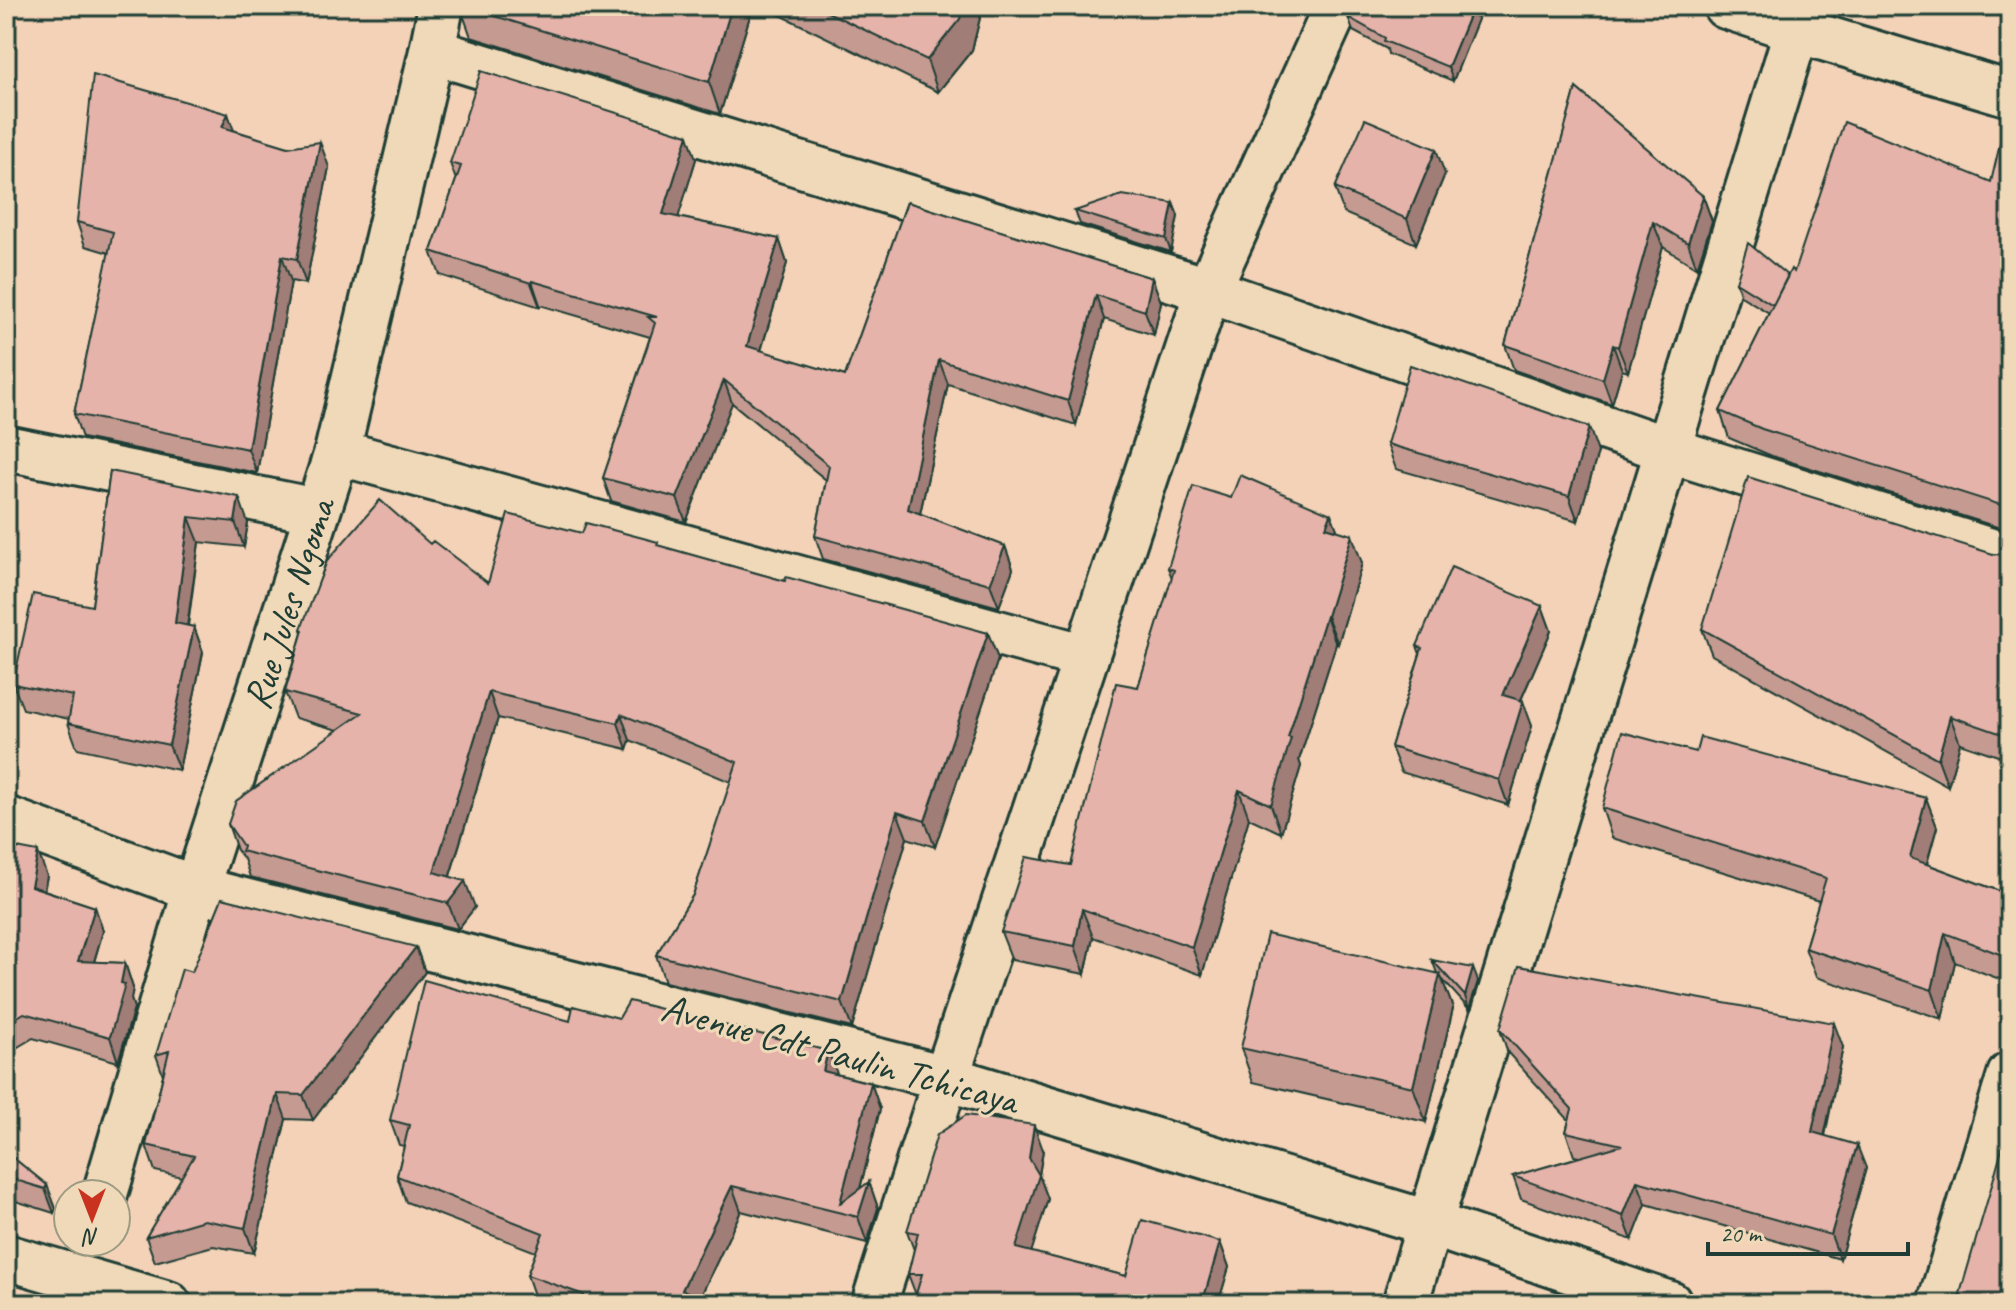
<svg xmlns="http://www.w3.org/2000/svg" width="2016" height="1310" font-family="Caveat,sans-serif">
<style>
.lines{fill:none;stroke-linecap:round;stroke-linejoin:round}
.minor-casing{stroke:#1f3d34;stroke-width:50}
.minor{stroke:#f0d9b8;stroke-width:44}
.wall{fill:#c59a91;stroke:#1f3d34;stroke-width:2}
.shaded-wall{fill:#a07d76;stroke:#1f3d34;stroke-width:2}
.building{fill:#e5b3a9;stroke:#1f3d34;stroke-width:2}
.labels{text-anchor:middle;stroke-width:6;stroke-linejoin:round;paint-order:stroke}
.street-label{font-size:40px;fill:#1f3d34;stroke:#f0d9b8}
</style>
<rect width="100%" height="100%" fill="#f3d2b7"/>
<filter id="ink" filterUnits="userSpaceOnUse"><feTurbulence type="fractalNoise" baseFrequency=".0125" numOctaves="2"/><feDisplacementMap in="SourceGraphic" scale="16" xChannelSelector="R" yChannelSelector="G"/><feConvolveMatrix kernelMatrix="1 2 1 2 8 2 1 2 1" color-interpolation-filters="sRGB"/></filter>
<g filter="url(#ink)">
<g class="lines">
<defs>
<g id="minor">
<path d="M1726,6L1817,36L2010,94"/>
<path d="M432,51L1208,290L1666,449L2010,557"/>
<path d="M6,448L317,511"/>
<path d="M337,452L1086,657"/>
<path d="M6,819L196,889L946,1078L1428,1223L1670,1304"/>
<path id="s1" d="M105,1194L196,889L337,452L432,51L441,6"/>
<path d="M6,1257L168,1304"/>
<path d="M874,1304L946,1078L1208,290L1337,6"/>
<path d="M1405,1304L1797,29"/>
<path d="M1940,1304L2010,1075"/>
</g>
</defs>
<use href="#minor" class="minor-casing"/>
<use href="#minor" class="minor"/>
</g>
<path class="wall" d="M460,6H753L720,114L471,37Z
M762,6H983L972,50L938,92Z
M1473,6L1478,19L1453,81L1388,54L1387,49L1353,31L1348,17Z
M1576,88L1703,196L1712,221L1697,268L1663,247L1628,372L1622,370L1612,404L1514,370L1505,345Z
M228,114L233,130L288,147L329,167L306,284L291,281L257,473L82,438L74,414L109,253L85,246L77,222Z
M2010,127V531L1772,456L1729,438L1720,411L1769,313L1741,296L1736,282L1788,276L1794,272L1991,182Z
M696,159L678,217L779,239L787,263L761,351L845,376L907,202L1152,278L1161,302L1154,335L1104,319L1076,425L948,384L920,514L1005,546L1013,569L999,607L823,559L815,536L826,480L732,403L686,522L611,501L603,478L650,337L540,305V307L440,275L431,251L456,180L450,163Z
M1445,174L1416,244L1344,213L1335,188Z
M1173,203L1178,216L1171,252L1080,224L1075,211Z
M1387,444L1598,452L1578,521L1396,469Z
M110,471L248,523L244,547L199,542L188,626L194,627L203,652L179,770L77,748L68,723L69,719L23,709L13,684L92,606Z
M1231,498L1331,514L1337,530L1362,563L1338,644H1336L1299,760L1301,766L1281,833L1249,818L1202,975L1093,937L1085,974L1012,960L1001,932L1071,865L1138,687L1172,578L1168,568Z
M582,533L659,546L785,581L988,633L998,659L935,847L907,838L852,1028L665,982L656,955L693,895L731,782L630,740L627,749L498,718L450,876L475,907L458,929L250,877L244,859L237,850L228,824L338,730L295,718L285,692L302,633L301,629L430,544L488,583Z
M2010,552V760L1960,743L1948,786L1712,655L1702,629L1993,554L2005,555Z
M1542,606L1551,631L1521,700L1532,726L1508,805L1401,772L1391,747L1420,654L1417,646Z
M1696,752L1926,798L1937,827L1927,864L2010,895V983L1955,962L1942,1019L1816,977L1805,948L1819,901L1612,838L1602,808Z
M6,846L47,876L44,890L95,907L103,931L94,962L125,963L133,988L131,999L134,1008L118,1062L33,1038L6,1054Z
M416,947L425,972L313,1120L286,1119L254,1253L213,1246L155,1262L146,1237L182,1177L155,1171L146,1145L163,1075L156,1055L192,972Z
M1432,960L1478,981L1469,1009L1442,979L1453,1008L1426,1122L1253,1082L1241,1048L1437,973Z
M619,1018L828,1051L837,1075L871,1083L880,1109L860,1189L869,1182L878,1208L867,1243L741,1211L700,1297L719,1304H545L536,1301L527,1275L536,1252L406,1202L397,1176L404,1146L399,1145L390,1120L570,1021Z
M1500,1029L1843,1047L1825,1136L1866,1168L1840,1259L1646,1204L1632,1240L1521,1199L1513,1176L1579,1157L1574,1156L1566,1132L1569,1120L1508,1053Z
M1043,1150L1039,1175L1048,1199L1031,1252L1126,1276L1220,1242L1229,1267L1218,1304H913L916,1295L908,1274L914,1250L907,1231Z
M6,1152L47,1185L56,1209L54,1213L6,1198Z"/>
<path class="shaded-wall" d="M732,6H753L720,114L709,82Z
M964,6H983L972,50L938,92L927,60Z
M1473,6L1478,19L1453,81L1448,67Z
M228,114L237,139L222,127Z
M688,135L696,159L672,238L663,214Z
M320,142L329,167L306,284L297,259Z
M1436,149L1445,174L1416,244L1407,219Z
M7,173L16,197L6,228V177Z
M1703,196L1712,221L1697,268L1688,243Z
M1173,203L1178,216L1171,252L1166,239Z
M1653,222L1663,247L1628,372L1618,347Z
M779,239L787,263L755,370L747,346Z
M282,256L291,281L257,473L248,449Z
M1152,278L1161,302L1154,335L1145,311Z
M532,281L540,305V307L531,283Z
M1096,295L1104,319L1076,425L1068,401Z
M1613,345L1622,370L1612,404L1603,379Z
M939,360L948,384L916,532L908,509Z
M724,380L732,403L686,522L677,498Z
M1589,427L1598,452L1578,521L1569,496Z
M239,497L248,523L244,547L235,522Z
M1331,514L1342,542L1326,527Z
M189,517L199,542L184,648L175,623Z
M1352,535L1362,563L1338,644L1327,616Z
M1005,546L1013,569L999,607L990,584Z
M1542,606L1551,631L1512,720L1503,695Z
M1326,616L1336,644L1299,760L1301,766L1281,833L1271,805L1288,737Z
M194,627L203,652L179,770L169,745Z
M988,633L998,659L935,847L925,821Z
M489,692L498,718L443,898L434,872Z
M1523,701L1532,726L1508,805L1499,780Z
M621,714L630,740L627,749L618,723Z
M1950,716L1960,743L1948,786L1938,759Z
M2010,720V748L2005,735Z
M1239,790L1249,818L1202,975L1192,947Z
M1926,798L1937,827L1920,887L1910,858Z
M897,812L907,838L852,1028L842,1002Z
M38,852L47,876L40,911L31,886Z
M465,881L475,907L458,929L448,903Z
M95,907L103,931L87,985L78,961Z
M1082,909L1093,937L1085,974L1075,946Z
M1945,933L1955,962L1942,1019L1932,990Z
M416,947L425,972L313,1120L303,1095Z
M125,963L133,988L131,999L134,1008L118,1062L110,1037Z
M1473,968L1478,981L1469,1009L1465,996Z
M1440,974L1453,1008L1426,1122L1413,1087Z
M1834,1023L1843,1047L1820,1156L1812,1132Z
M828,1051L838,1076L823,1071Z
M871,1083L880,1109L853,1216L840,1203Z
M277,1094L286,1119L254,1253L245,1228Z
M1034,1125L1043,1150L1039,1175L1048,1199L1025,1272L1016,1248Z
M1857,1145L1866,1168L1840,1259L1831,1235Z
M1637,1181L1646,1204L1632,1240L1623,1216Z
M869,1182L878,1208L867,1243L858,1217Z
M47,1185L56,1209L54,1213L45,1189Z
M732,1186L741,1211L697,1304L682,1290Z
M1220,1242L1229,1267L1218,1304H1202Z"/>
<path class="building" d="M462,6H732L709,82Z
M815,6H964L960,19L927,60Z
M1354,6H1473L1448,67L1384,41L1385,38L1348,17Z
M481,71L688,135L663,214L779,239L747,346L845,376L907,202L1152,278L1145,311L1096,295L1068,401L939,360L908,509L1005,546L990,584L815,536L829,466L724,380L677,498L603,478L655,323L648,317H657L532,281L531,283L431,251L461,166L450,163Z
M93,75L228,114L222,127L288,147L320,142L297,259L282,256L248,449L74,414L113,232L77,222Z
M1576,88L1703,196L1688,243L1653,222L1618,347L1613,345L1603,379L1505,345Z
M1365,119L1436,149L1407,219L1335,188Z
M1844,122L1991,182L2004,127H2010V508L1762,429L1720,411L1791,269L1794,272Z
M1122,195L1173,203L1166,239L1075,211Z
M1748,243L1788,276L1773,305L1736,282Z
M1410,365L1589,427L1569,496L1387,444Z
M110,471L239,497L235,522L189,517L175,623L194,627L169,745L68,723L73,696L13,684L33,594L92,606Z
M1240,475L1331,514L1326,527L1352,535L1327,616H1326L1288,737L1291,738L1271,805L1239,790L1192,947L1082,909L1075,946L1001,932L1026,857L1071,865L1116,683L1138,687L1174,570L1168,568L1193,486L1231,498Z
M1748,477L1993,554L2005,555L2010,552V720L2005,735L1950,716L1938,759L1702,629Z
M380,500L430,544L433,541L488,583L508,514L582,533L586,523L658,542L657,545L785,581L786,577L988,633L925,821L897,812L842,1002L656,955L693,895L737,762L621,714L618,723L489,692L434,872L465,881L448,903L241,851L243,846L228,824L236,801L362,713L285,692L303,630L301,629L327,561Z
M1451,567L1542,606L1503,695L1523,701L1499,780L1391,747L1422,648L1417,646Z
M1622,732L1696,752L1700,737L1926,798L1910,858L2010,895V958L1945,933L1932,990L1805,948L1826,878L1602,808Z
M6,846L38,852L31,886L95,907L78,961L125,963L121,983L125,984L110,1037L24,1013L6,1024Z
M222,898L416,947L303,1095L277,1094L245,1228L204,1220L146,1237L194,1156L146,1145L169,1051L156,1055L182,969L192,972Z
M1267,934L1440,974L1413,1087L1241,1048Z
M1432,960L1473,968L1465,996Z
M1519,966L1834,1023L1812,1132L1857,1145L1831,1235L1637,1181L1623,1216L1513,1176L1622,1145L1566,1132L1572,1109L1500,1029Z
M424,980L570,1021L573,1006L619,1018L629,1001L828,1051L823,1071L871,1083L840,1203L869,1182L858,1217L732,1186L682,1290L719,1304H582L584,1295L527,1275L543,1233L397,1176L409,1125L390,1120Z
M966,1115L1034,1125L1029,1158L1039,1175L1016,1248L1126,1276L1142,1220L1220,1242L1202,1304H913L922,1274H908L918,1233L907,1231L937,1135Z
M2010,1119V1304H1957L1991,1188Z
M6,1152L47,1185L45,1189L6,1177Z"/>
</g>
<g class="labels">
<g class="street-label">
<text dy="14" stroke="none"><textPath href="#s1" startOffset="618">Rue Jules Ngoma</textPath></text>
<text transform="translate(840 1053) rotate(15)" y="14">Avenue Cdt Paulin Tchicaya</text>
</g>
</g>
<rect width="2016" height="1310" fill="none" stroke="#f0d9b8" stroke-width="32"/>
<rect x="16" y="16" width="1984" height="1278" fill="none" stroke="#1f3d34" stroke-width="3" filter="url(#ink)"/>
<g transform="translate(92 1218) rotate(180)"><circle r="38" fill="#f0d9b8" stroke="#9c9b83" stroke-width="2"/>
<path d="M0-6L14 30L0 20L-14 30Z" fill="#c8321e"/>
<text y="-12" font-size="22" font-weight="bold" text-anchor="middle" fill="#1f3d34">N</text>
</g>
<path d="M1708 1242v12h200v-12" fill="none" stroke="#1f3d34" stroke-width="4"/>
<text x="1720" y="1242" font-size="24" fill="#1f3d34" stroke="#f0d9b8" stroke-width="6" paint-order="stroke">20 m</text>
</svg>
